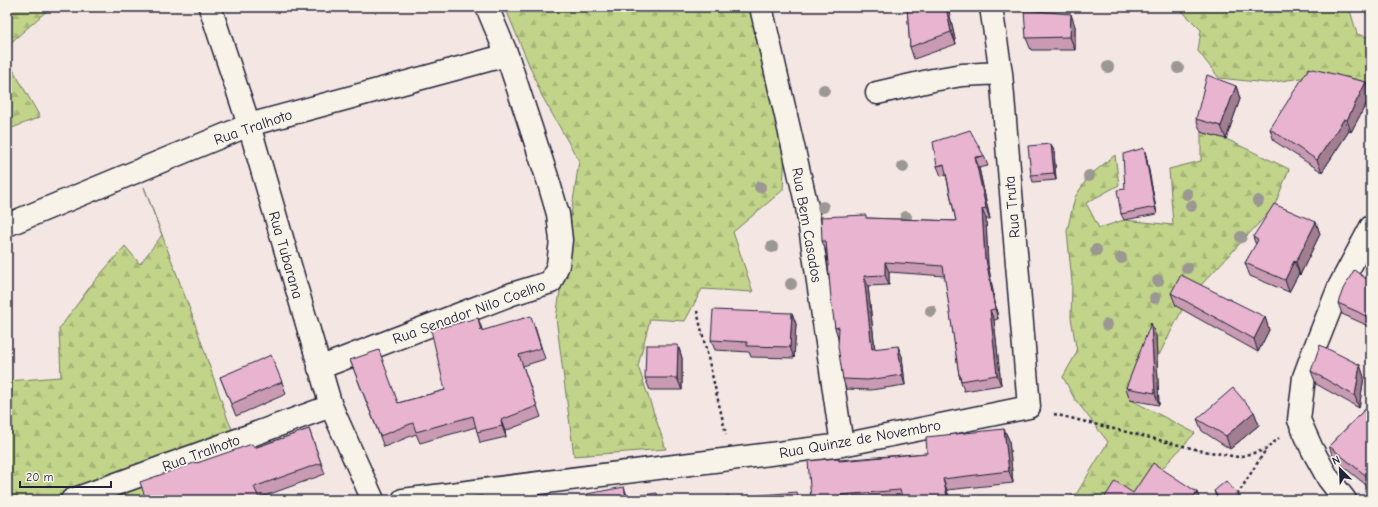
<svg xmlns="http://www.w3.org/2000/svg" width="1378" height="507" font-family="'Comic Neue',sans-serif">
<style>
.forest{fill:url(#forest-firs);stroke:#727b62}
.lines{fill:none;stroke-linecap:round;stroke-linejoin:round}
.street-casing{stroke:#22223b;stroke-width:25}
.secondary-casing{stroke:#22223b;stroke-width:25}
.path{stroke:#22223b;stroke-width:2.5;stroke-dasharray:3 3;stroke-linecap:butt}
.street{stroke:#f7f3e8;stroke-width:22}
.secondary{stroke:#f7f3e8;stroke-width:22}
.tree{fill:#9b9793}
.wall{fill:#c89bb2;stroke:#22223b}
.shaded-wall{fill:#a27e91;stroke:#22223b}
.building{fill:#e8b4cf;stroke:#22223b}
.labels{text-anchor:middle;stroke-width:3.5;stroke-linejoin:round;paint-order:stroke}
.street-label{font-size:15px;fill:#22223b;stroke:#f7f3e8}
</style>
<defs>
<pattern id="forest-firs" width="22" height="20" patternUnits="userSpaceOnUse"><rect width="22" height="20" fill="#c1d489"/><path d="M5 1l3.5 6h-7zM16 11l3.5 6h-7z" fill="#a6b677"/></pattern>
</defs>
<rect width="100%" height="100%" fill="#f4e6e3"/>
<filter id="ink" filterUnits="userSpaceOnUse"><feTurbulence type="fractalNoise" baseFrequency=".025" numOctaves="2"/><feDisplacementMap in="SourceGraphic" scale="8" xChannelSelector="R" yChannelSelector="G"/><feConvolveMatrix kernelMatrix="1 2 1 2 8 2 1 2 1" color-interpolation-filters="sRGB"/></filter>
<g filter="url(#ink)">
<path class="forest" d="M7,7H51L7,46Z
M505,7H756L788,91L783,190L733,232L753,292L702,289L685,321L650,319L638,366L666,449L574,456L556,318L579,161L542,96Z
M1178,7H1349L1357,34L1371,38V84L1348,77H1308L1267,83L1219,78L1198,51L1201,30Z
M7,59L40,117L7,130Z
M1201,132L1226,139L1289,169L1274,207L1187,300L1159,355L1139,357L1131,400L1195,433L1133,500H1065L1077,493L1108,442L1074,398L1063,377L1077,352L1071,318L1072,282L1067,231L1075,197L1089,176L1115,155L1119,185L1086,203L1099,228L1124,220L1173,225L1169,169L1201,161Z
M144,187L192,315L228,420L237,440L150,500H7V381L61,377L59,329L92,284L125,246L140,264L162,235Z"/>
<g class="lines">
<defs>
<path id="street" d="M210,7L249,125L331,406L373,500
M761,7L807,207L842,445
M877,93L933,80L962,75L1001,73
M7,225L249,125L507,55
M319,368L512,294L551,282L558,265L561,240L558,214L548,180L507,55L487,7
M72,500L331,406
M403,500L842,445L1029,407L1001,73L991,7"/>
<path id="secondary" d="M1345,500L1328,478L1312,449L1299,420L1304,377L1314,350L1339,287L1371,227"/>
</defs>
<use href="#street" class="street-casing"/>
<use href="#secondary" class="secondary-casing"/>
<path class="path" d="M697,311L726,434
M1054,414L1199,450L1238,457L1265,450L1279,438
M1234,500L1265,451"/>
<use href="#street" class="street"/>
<use href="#secondary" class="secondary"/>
</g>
<g class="tree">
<circle cx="1108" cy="67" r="6"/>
<circle cx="1178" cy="68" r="6"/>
<circle cx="824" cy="90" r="6"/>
<circle cx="903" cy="167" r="6"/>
<circle cx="1089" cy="176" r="6"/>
<circle cx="760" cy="187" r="6"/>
<circle cx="1187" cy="194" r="6"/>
<circle cx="1258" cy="201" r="6"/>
<circle cx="1191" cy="206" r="6"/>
<circle cx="823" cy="207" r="6"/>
<circle cx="906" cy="217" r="6"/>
<circle cx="1241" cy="237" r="6"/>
<circle cx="772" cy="247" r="6"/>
<circle cx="1096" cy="250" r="6"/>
<circle cx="1121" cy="258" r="6"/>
<circle cx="1187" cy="268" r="6"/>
<circle cx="1158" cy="281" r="6"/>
<circle cx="791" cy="284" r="6"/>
<circle cx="1155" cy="298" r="6"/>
<circle cx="931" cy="311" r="6"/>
<circle cx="1107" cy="325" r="6"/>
</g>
<path class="wall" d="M907,7H948L956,44L914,59L910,47Z
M1075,26V50H1031L1026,38Z
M1366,82L1371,95L1351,132L1349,131L1322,172L1274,141L1270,129Z
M1236,86L1240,99L1226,139L1201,132L1196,119Z
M1051,144L1054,151L1056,180L1033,182L1031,175Z
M1146,155L1157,214L1124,220L1121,214L1125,189Z
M984,156L988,166L979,168L990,219H986L988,266L989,269L998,319L994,320L1001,385L964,391L959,375L945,276L889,272V285L868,286L875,349L902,356L905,385L871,390L846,389L843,379L838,337L835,328L827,251H826L822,241L866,218L956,221L946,175L941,176L937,166Z
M1316,222L1320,234L1300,275L1299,273L1289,292L1250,276L1245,263L1256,245L1253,237Z
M1371,275V328L1362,323L1342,314L1338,303L1368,280Z
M1171,293L1265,317L1269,330L1258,352L1176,306Z
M792,313L796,324L794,358L751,357L749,352L715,350L711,340Z
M535,327L545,359L523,366L541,417L505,431L506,437L480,443L476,427L420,443L416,434L384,447L350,360L398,403L445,390L482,331Z
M1156,336L1159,405L1130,400L1126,388Z
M678,345L682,358V390H650L645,378Z
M1360,365L1364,377L1359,408L1316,384L1311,371Z
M220,377L282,382L286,394L236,416Z
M1371,403V489L1334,459L1329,446Z
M1254,412L1259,425L1230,449L1202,431L1197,419Z
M309,429L325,474L259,498L197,463L254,448Z
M1004,429L1009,440L1013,483L947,490L950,500H811L838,458L839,460L927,453Z
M1214,491L1243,500H1217Z"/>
<path class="shaded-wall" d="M946,7H948L956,44L951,32Z
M1071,14L1075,26V50L1070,37Z
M1366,82L1371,95L1351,132L1347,120Z
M1236,86L1240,99L1226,139L1221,126Z
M1344,119L1349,131L1322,172L1317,160Z
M1051,144L1054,151L1056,180L1054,173Z
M1144,148L1146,155L1157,214L1155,207Z
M975,157L979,168L990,219L986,208Z
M982,209L986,219L988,266L989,269L998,319L995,309L985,259Z
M1316,222L1320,234L1300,275L1296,262Z
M1294,261L1299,273L1289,292L1285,280Z
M885,262L889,272V285L885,275Z
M864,276L868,286L876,360L872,349Z
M990,310L994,320L1001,385L997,375Z
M792,313L796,324L794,358L790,347Z
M1265,317L1269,330L1258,352L1254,339Z
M478,318L482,329L485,342L481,331Z
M1151,323L1156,336L1159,405L1155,393Z
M678,345L682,358V390L677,378Z
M898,346L902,356L905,385L902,375Z
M1360,365L1364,377L1359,408L1355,396Z
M1254,412L1259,425L1230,449L1226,436Z
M501,420L505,431L506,437L502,426Z
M1004,429L1009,440L1013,483L1009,471Z
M1371,475V485L1369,478Z
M943,479L947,490L950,500H948Z
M624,487L628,498L626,497Z
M1197,492L1200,500H1192Z"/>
<path class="building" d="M907,7H946L951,32L910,47Z
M1024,10L1071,14L1070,37L1026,38Z
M1309,68L1366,82L1347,120L1344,119L1317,160L1270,129Z
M1207,75L1236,86L1221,126L1196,119Z
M970,130L984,156L975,157L986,208L982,209L985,259H986L995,309L990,310L997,375L961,381L960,375H959L943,266L885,262V275L864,276L872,349L898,346L902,375L868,380L843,379L838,347L839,327L835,328L831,299L826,241H822L821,217L866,215V218L956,221L944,164L937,166L933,142Z
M1051,144L1054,173L1031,175L1028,146Z
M1144,148L1155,207L1121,214L1117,190L1125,189L1123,154Z
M1274,204L1316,222L1296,262L1294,261L1285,280L1245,263L1258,240L1253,237Z
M1354,270L1368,280L1371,275V319L1358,312L1338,303L1343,289Z
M1181,275L1265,317L1254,339L1171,293Z
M713,310L792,313L790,347L747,346V342L711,340Z
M531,316L541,348L519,355L537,406L501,420L502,426L477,432L473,416L416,432L413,423L380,436L350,360L379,350L398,403L445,390L431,330L478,318L481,331Z
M1151,323L1155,393L1126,388Z
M646,345H678L677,378H645Z
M1320,345L1360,365L1355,396L1311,371Z
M271,355L282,382L231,404L220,377Z
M1233,388L1254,412L1226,436L1197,419Z
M1371,403V475L1369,478L1329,446Z
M309,429L321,463L254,487L260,500H146L140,482L197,462V463L252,444L254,448Z
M1004,429L1009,471L943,479L948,500H903L900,490L841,495L842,498L811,500L808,461L838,458L839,461L927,453L926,437Z
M1153,463L1197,492L1192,500H1103L1115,481L1133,493Z
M1226,481L1243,500H1220L1214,491Z
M624,487L626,497L657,493L658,500H588L587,494Z
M797,492L799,500H712L729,496V498Z
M550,494V500H504L520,496L521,498Z
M482,496V500H452Z
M1302,496L1304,500H1296Z"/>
</g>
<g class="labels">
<g class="street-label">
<text transform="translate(253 127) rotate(-19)" y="5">Rua Tralhoto</text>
<text transform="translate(1012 207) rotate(-95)" y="5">Rua Truta</text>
<text transform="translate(807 225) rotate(80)" y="5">Rua Bem Casados</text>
<text transform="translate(286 255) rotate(74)" y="5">Rua Tubarana</text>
<text transform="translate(469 312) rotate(-20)" y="5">Rua Senador Nilo Coelho</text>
<text transform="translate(860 439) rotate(-10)" y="5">Rua Quinze de Novembro</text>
<text transform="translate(201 453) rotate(-20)" y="5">Rua Tralhoto</text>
</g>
</g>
<rect width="1378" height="507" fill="none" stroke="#f7f3e8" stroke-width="24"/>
<rect x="12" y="12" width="1354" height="483" fill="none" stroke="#22223b" stroke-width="1.5" filter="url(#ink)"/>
<g transform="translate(1340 469) rotate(336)" stroke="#f7f3e8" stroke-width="3" paint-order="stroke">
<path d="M0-3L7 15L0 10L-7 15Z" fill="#22223b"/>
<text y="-6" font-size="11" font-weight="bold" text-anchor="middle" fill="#22223b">N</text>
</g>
<path d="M20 481v6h91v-6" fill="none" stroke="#22223b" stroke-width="2"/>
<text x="26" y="481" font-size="12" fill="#22223b" stroke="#f7f3e8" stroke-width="3" paint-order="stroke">20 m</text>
</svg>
